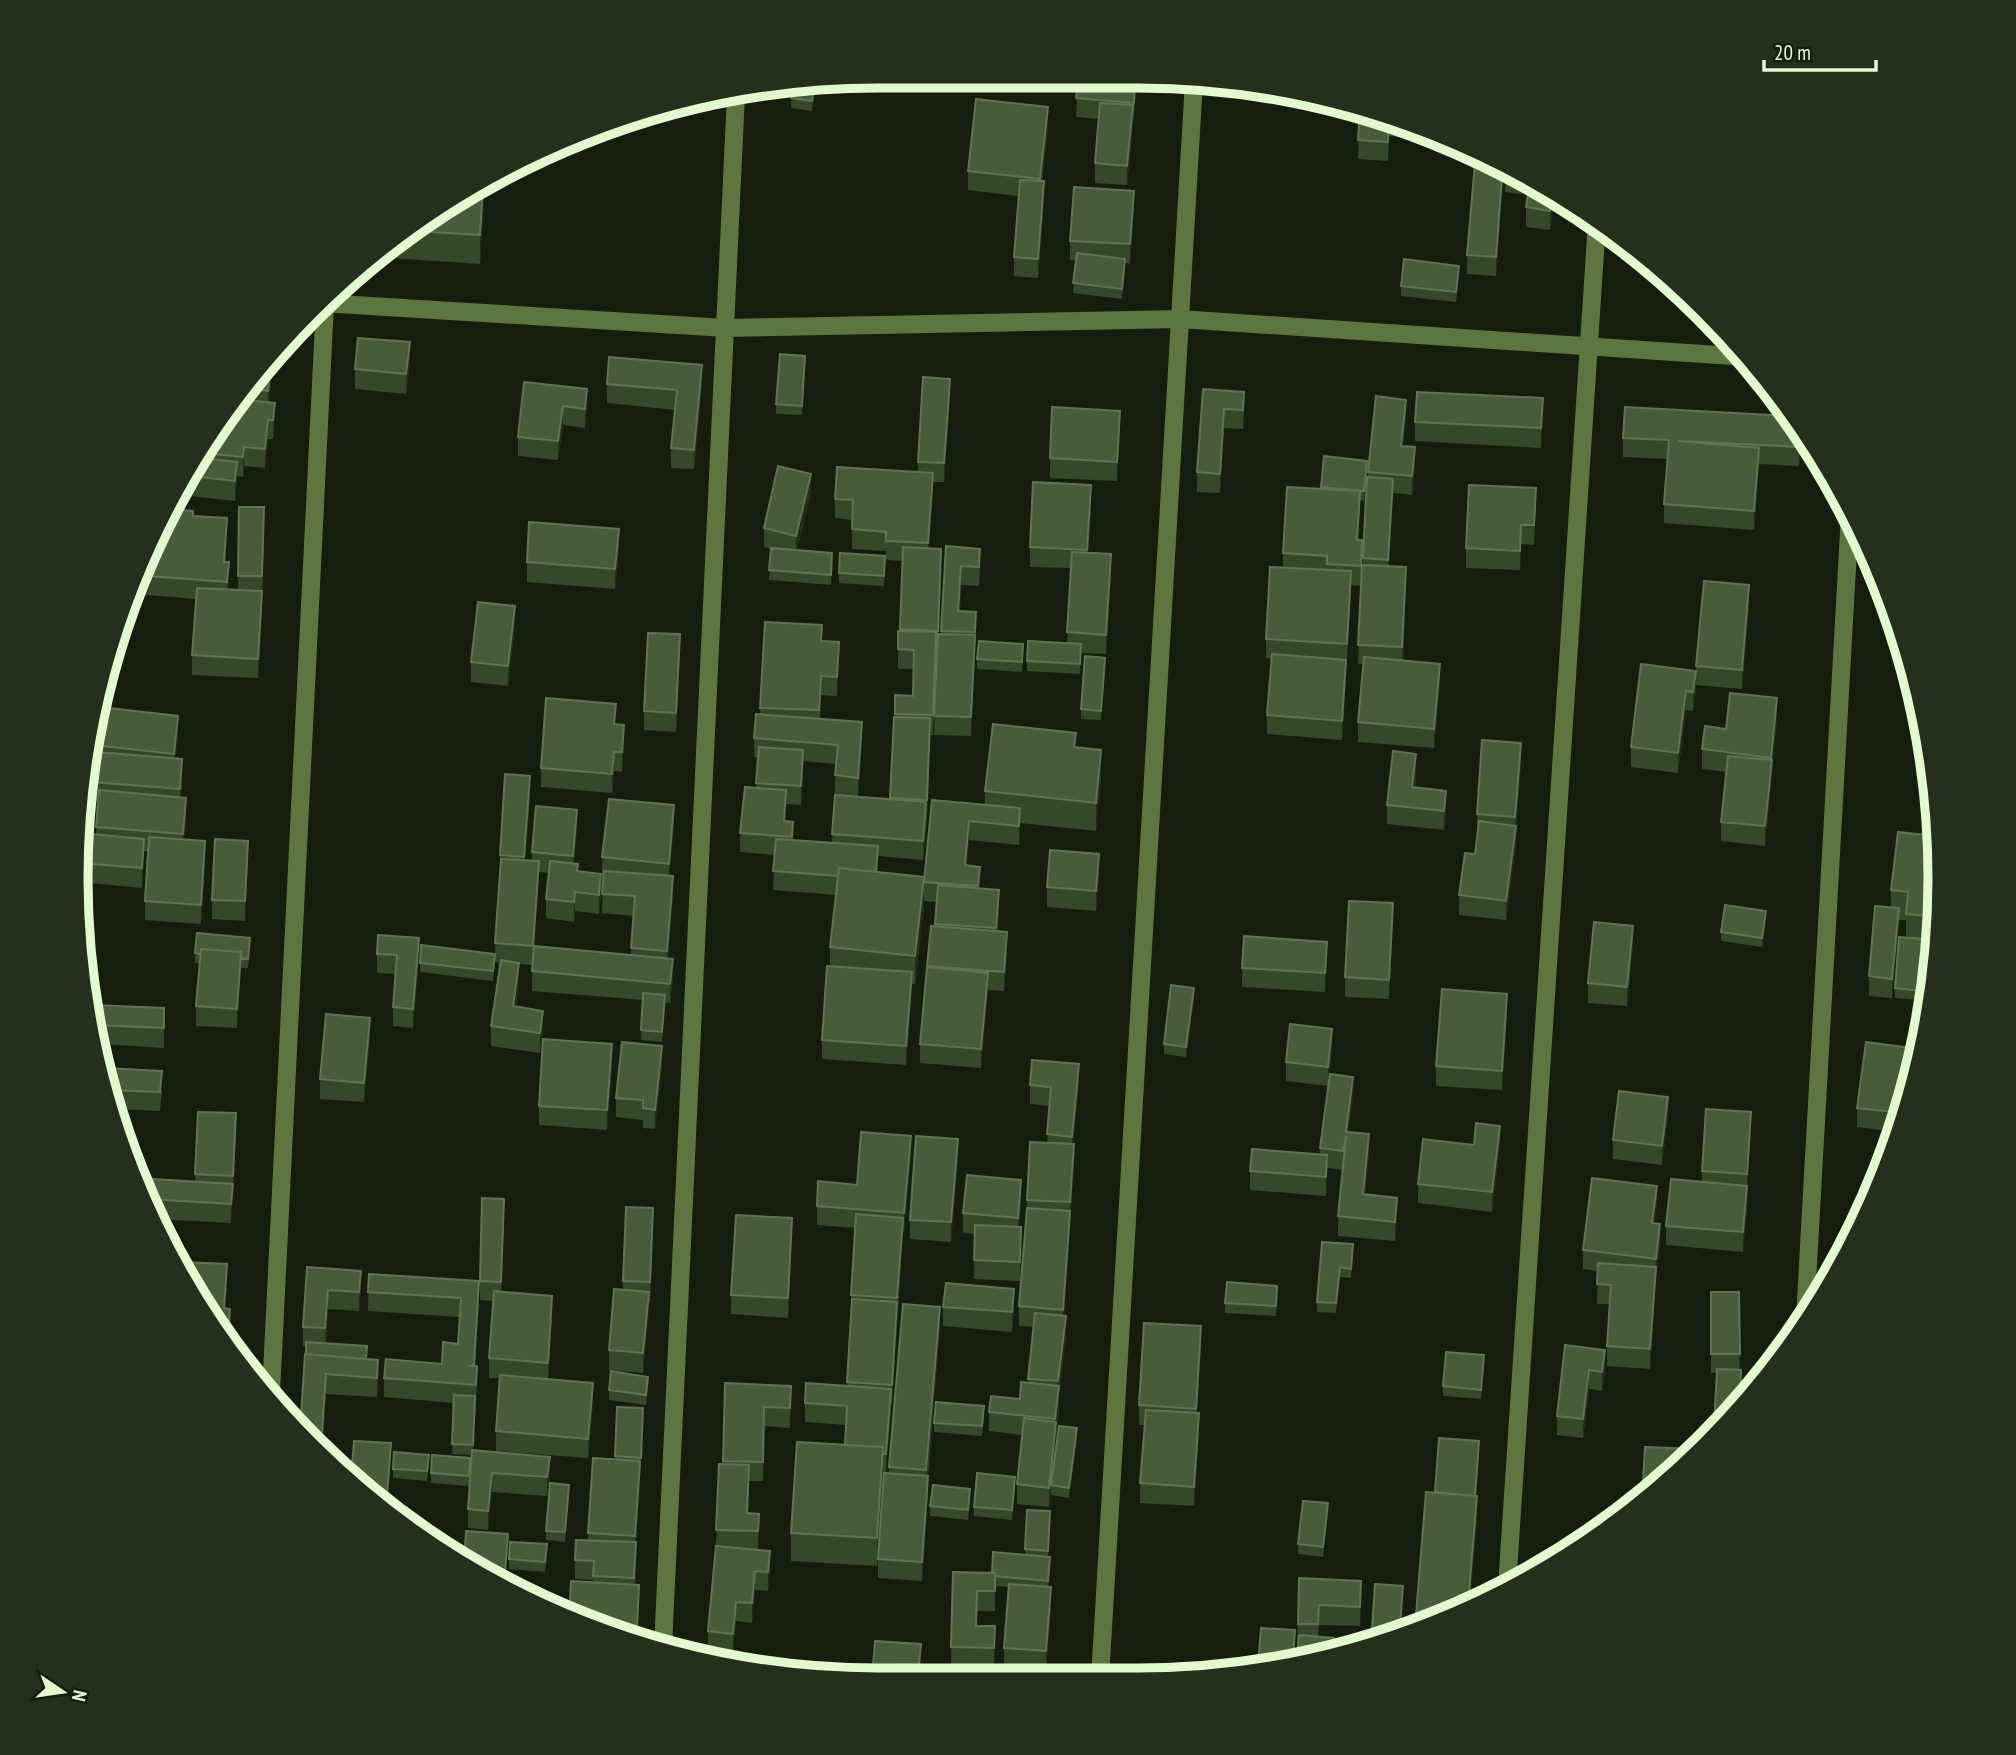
<svg xmlns="http://www.w3.org/2000/svg" width="2016" height="1755" font-family="'PT Sans Narrow',sans-serif">
<style>
.lines{fill:none;stroke-linecap:round;stroke-linejoin:round}
.minor{stroke:#5d763f;stroke-width:18}
.wall{fill:#35482a;fill-rule:evenodd}
.shaded-wall{fill:#202f17}
.building{fill:#485b3b;stroke:#607453;stroke-width:2}
.rim{fill:none;stroke:#e3f9d0;stroke-width:9}
</style>
<rect width="100%" height="100%" fill="#141d0e"/>
<g class="lines">
<path class="minor" d="M322,303L726,328L1180,319L1748,357
M1805,1318L1850,514
M271,1393L325,303
M1507,1587L1597,222
M663,1647L736,94
M1100,1679L1194,81"/>
</g>
<path class="wall" d="M1078,79L1137,80L1127,185L1095,183V163L1099,119L1076,117Z
M816,83L812,111L791,108L792,86Z
M1360,109L1396,118L1417,126L1416,138L1389,136L1388,161L1358,159Z
M1048,127L1042,181L1044,201L1038,278L1014,276V257L1019,196L968,190V171Z
M1504,165L1496,276L1467,274V255Z
M1506,166L1555,196L1550,230L1526,227V207L1528,195L1505,192Z
M485,183L480,264L374,257Z
M1134,210L1130,264L1125,263L1122,299L1073,293L1076,260H1070V241Z
M1459,275L1456,302L1401,296V286Z
M274,354L269,403L275,423L273,439H268L265,468L244,466L243,477L237,476L235,501L180,495L204,453V458L213,459L214,449L207,448L235,399L243,400V388Z
M410,362L406,394L355,389V369Z
M805,365L802,415L776,414V404Z
M524,382L587,409L585,428L563,425L558,460L518,456V437Z
M607,384L702,385L694,469L671,468V448L675,410L607,403Z
M1203,389L1244,411L1243,429L1224,428L1220,493L1197,492V472Z
M950,398L944,482H933L929,548L941,568L939,634H941L946,546L980,568L979,586L961,585L960,611L976,632L971,736L934,735L937,650H936L933,735H930L927,819L923,860L878,856L877,872L924,906L915,984H912L906,1065L822,1059V1040L830,966V947L836,895L773,890L775,855L740,852V833L756,788L758,758L754,757V738L760,714L765,622L822,641L839,661L837,696L821,695L820,719L862,741L858,797L890,799L895,695L913,696L914,669H898V631H900L903,561L886,560V551L852,549V520L835,518V499L918,472V462ZM803,761L836,764L832,843L793,840L785,821L786,804L801,805Z
M1543,418L1541,448L1415,441V422Z
M1406,419L1403,446L1415,466L1412,495L1393,493L1389,566L1406,586L1403,660L1440,683L1434,748L1358,742V722L1363,664H1358L1361,586L1351,585L1346,679L1342,740L1267,734V715L1272,659L1266,658V639L1283,567V553L1321,489L1324,456L1367,471L1364,501L1360,500L1358,540L1363,565L1368,472Z
M1120,430L1117,481L1050,478V458Z
M1801,431L1799,466L1759,464L1754,530L1664,523V504L1667,459L1623,457V438Z
M811,493L797,550L832,563L831,585L769,580L771,549L764,547V528Z
M1091,505L1088,553L1111,574L1106,654L1081,653L1080,674L1027,671V661L1067,644L1071,568L1030,567V547Z
M239,507L264,527L262,611L258,678L192,675V655L196,599L135,594V576L136,570L193,516L227,538L225,562L229,581L228,590H238Z
M1536,507L1534,545L1521,544L1520,570L1466,568V548Z
M619,549L615,589L527,582V562Z
M885,556L884,586L839,583V573Z
M1749,604L1742,689L1696,685V666Z
M515,625L508,686L471,682V662Z
M1023,653L1022,672L977,669V659Z
M680,654L676,732L644,730V711Z
M1641,664L1696,690L1693,711L1686,710L1678,773L1631,767V747Z
M1105,668L1101,720L1081,719V709Z
M1777,718L1765,846L1721,841V822L1726,772L1702,769V749L1726,729Z
M616,724L624,744L622,772L614,771L612,793L541,787V768Z
M178,735L175,759L182,779L181,798L186,817L184,840L205,860L201,924L145,920V901L148,851H144L142,888L79,882L80,833L96,835L98,801H92L94,745Z
M1076,747L1101,778L1096,831L1020,823L1019,845L969,840L967,865L979,889L999,910L998,932L1007,952L1004,991L988,990L981,1068L920,1063V1044L931,926H935L936,902L924,901V882L932,800L985,805V791Z
M1521,762L1516,831V845L1506,920L1459,915V895L1475,854L1477,833V814Z
M84,765L83,785H82V772Z
M1416,773L1415,787L1446,810L1444,830L1387,824V805Z
M1934,788L1939,930L1936,945L1924,944L1921,1000L1895,998V988L1906,938V920H1899L1892,998L1869,996V976L1891,907V890L1930,836Z
M530,795L525,860L532,861V852L577,829L574,863L578,871L601,893L599,914L575,911L574,922L546,918V899L549,873L539,872L534,946L631,955L633,916L602,913L603,877H602V857L674,825L669,876L673,896L668,958L673,978L670,1003L665,1002L662,1042L641,1040L643,1000L532,991V965L519,964V982L516,1007L543,1030L540,1053L491,1046V1026L500,963L495,962L493,981L420,972V963L495,954L500,875V855Z
M248,860L245,921L212,919V900Z
M1099,873L1096,911L1047,907V887Z
M1766,921L1762,947L1721,941V932Z
M1393,923L1389,999L1345,997V977Z
M1633,945L1627,1006L1588,1003V983Z
M250,948L248,968H241L237,1028L196,1026V1006L199,963H195V953Z
M377,954L419,958L413,1028L393,1026V1007L396,974L377,973Z
M1327,961L1325,992L1242,987V968Z
M1194,998L1186,1057L1164,1054V1044Z
M92,1005L164,1028V1048L100,1044Z
M1507,1013L1502,1090L1436,1086V1066Z
M370,1037L364,1102L320,1099V1079Z
M1332,1048L1328,1086L1286,1081V1062Z
M612,1063L607,1130L539,1125V1106Z
M662,1065L655,1129L643,1128V1120L616,1117V1098Z
M1912,1067L1907,1101L1896,1132L1857,1127V1108Z
M104,1068L162,1090L160,1111L113,1109Z
M1079,1083L1073,1144L1074,1164L1064,1316L1066,1335L1059,1394V1406L1049,1507L1017,1504V1484L1022,1435L989,1431V1412L1020,1399L1028,1383L1034,1327L1019,1326V1306L1027,1216V1200L1047,1143L1050,1106L1030,1104V1085Z
M1353,1097L1348,1132L1369,1154L1365,1194L1397,1217L1395,1241L1338,1236V1216L1343,1170L1327,1168L1326,1196L1250,1190V1171L1320,1154V1148Z
M198,1112L236,1132L231,1223L156,1219L137,1178L195,1181Z
M1668,1116L1662,1165L1613,1159V1140Z
M1751,1131L1747,1186V1206L1743,1252L1666,1245V1226L1702,1182V1171Z
M1500,1145L1492,1212L1418,1203V1184Z
M911,1155L904,1232H903L892,1404H891L886,1473H889V1467L940,1326L928,1476V1495L922,1581L878,1578V1559L884,1473L877,1566L791,1561V1533L845,1445L846,1425L805,1422V1403L847,1386L851,1314V1295L855,1228L817,1225V1206Z
M958,1159L951,1242L910,1239V1220Z
M1021,1200L1019,1227L1021,1246L1020,1281L974,1279L975,1234L963,1233V1213Z
M1657,1205L1654,1223L1660,1243L1656,1278L1650,1369L1607,1366V1346L1610,1304H1597L1598,1271L1583,1269V1250Z
M504,1218L501,1292L552,1315L548,1380L593,1403L588,1458L496,1451V1431L500,1378H489V1358L493,1301L480,1300V1281Z
M653,1228L650,1302H649L643,1373L609,1370V1350L623,1290V1281Z
M792,1237L788,1318L731,1314V1295Z
M1353,1244L1351,1278L1340,1277L1336,1313L1317,1312V1302Z
M307,1267L361,1290L359,1311L328,1309L326,1343L367,1359L378,1379L377,1397L326,1394L322,1452L318,1451L310,1444L300,1431L306,1346H303V1327Z
M369,1274L479,1300L475,1366L477,1386L473,1450L550,1476L547,1496L492,1492L488,1530L468,1528V1509L472,1455L452,1454L454,1403L384,1397V1378L442,1364L458,1344L460,1317L368,1311Z
M1711,1292H1739L1740,1403L1714,1431L1717,1373H1711Z
M1277,1296L1276,1316L1225,1313V1303Z
M943,1307L1014,1308L1012,1332L943,1326Z
M1201,1345L1197,1413L1199,1432L1194,1506L1140,1503V1483L1144,1425H1139V1405Z
M1565,1345L1605,1369L1602,1391L1589,1389L1583,1438L1557,1435V1416Z
M1484,1365L1481,1399L1443,1396V1386Z
M725,1383L791,1386L790,1428L764,1426L763,1481H749L748,1513L759,1514L758,1550L770,1570L768,1591L755,1590L752,1623L736,1621L733,1653L708,1651V1631L723,1464Z
M648,1386L646,1405L609,1400V1390Z
M617,1407L643,1418L640,1481L636,1542L635,1584L639,1604L637,1639L571,1619L593,1582V1580L575,1579V1560L588,1540V1533L615,1460Z
M984,1416L982,1436L934,1432V1423Z
M1077,1438L1069,1498L1051,1495V1485Z
M429,1464L427,1481L393,1478V1469Z
M470,1468L469,1486L431,1483V1473Z
M1015,1487L1012,1520L974,1516V1507Z
M569,1494L565,1542L546,1540V1531Z
M970,1499L968,1520L930,1516V1506Z
M1328,1513L1323,1557L1298,1554V1544Z
M1050,1521L1048,1557L1050,1567L1048,1587L1051,1606L1046,1670L1004,1668V1648L1009,1587L995,1586V1611H977L976,1626H995L994,1668L951,1667L953,1572L992,1573L1025,1555V1549Z
M547,1554L545,1572L509,1569V1559Z
M1299,1578L1361,1600L1360,1626L1319,1625L1318,1637L1334,1638V1650L1297,1657Z
M875,1641L921,1664L919,1680H877Z"/>
<path class="shaded-wall" d="M1135,80H1137L1134,122V103Z
M815,83H816L812,111V101Z
M1133,105V125L1127,185V166Z
M1048,107V127L1040,199V179Z
M1389,117V136L1388,161V142Z
M1503,164L1504,165V169L1496,276V257Z
M1044,181V201L1038,278V259Z
M485,183L480,264V235L483,185Z
M1134,191V210L1130,264V244Z
M1552,195L1555,196L1550,230V211Z
M1125,259V269L1122,299V289Z
M410,342V362L406,394V374Z
M274,354L268,419V391L271,357Z
M702,365V385L694,469V450Z
M950,379V398L944,482V463Z
M587,389V409L585,428V409Z
M1543,398V418L1541,448V428Z
M1406,400V419L1401,465V446Z
M275,403V423L273,439V420Z
M563,406V425L558,460V441Z
M1224,409V428L1220,493V474Z
M1120,411V430L1117,481V462Z
M268,420V439L265,468V449Z
M1800,430L1801,435L1799,466V447Z
M244,447V466L243,477V457Z
M1415,447V466L1412,495V476Z
M1759,448V467L1754,530V511Z
M1367,461V471L1364,501V491Z
M237,462V481L235,501V481Z
M933,473V493L928,563V543Z
M811,474V493L796,555V536Z
M1393,479V498L1388,579V560Z
M1091,485V505L1087,569V550Z
M1360,491V511L1357,560V540Z
M227,518V538L224,581V562Z
M1521,525V544L1520,570V551Z
M619,529V549L615,589V569Z
M941,549V568L938,650V631Z
M1111,554V574L1106,654V635Z
M229,562V581L227,601V582Z
M961,566V585L958,631V611Z
M1406,567V586L1402,666V647Z
M1351,571V591L1347,663V644Z
M1749,585V604L1742,689V670Z
M262,591V611L258,678V659Z
M515,606V625L508,686V666Z
M936,632V652L933,735V715Z
M680,634V654L676,732V713Z
M975,635V655L971,736V717Z
M839,642V661L837,696V677Z
M1105,658V668L1101,720V711Z
M1346,660V679L1342,740V721Z
M1440,664V683L1434,748V729Z
M1696,671V690L1693,711V692Z
M1686,691V710L1678,773V753Z
M1777,698V718L1765,846V826L1771,773V758Z
M178,716V735L174,773V754Z
M930,718V738L927,819V800Z
M862,722V741L858,797V778Z
M624,725V744L622,772V752Z
M1521,743V762L1516,831V845L1506,920V901L1515,829Z
M803,750V769L801,805V786Z
M1101,750V778L1096,831V803Z
M614,752V771L612,793V774Z
M1416,754V773L1412,806V787Z
M182,759V779L180,809V789Z
M530,776V795L524,876V857Z
M786,790V810L784,841V821Z
M1446,791V810L1444,830V811Z
M186,798V817L183,854V834Z
M926,802V821L923,860V841Z
M674,805V825L669,883V864Z
M1020,808V827L1019,845V826Z
M577,810V829L573,875V856Z
M969,821V840L965,885V865Z
M144,839V858L142,888V868Z
M205,841V860L201,924V905Z
M248,841V860L245,921V901Z
M1099,854V873L1096,911V891Z
M539,861V881L533,965V946Z
M601,874V893L599,914V895Z
M673,876V896L667,970V951Z
M924,877V906L915,984V956Z
M999,890V910L996,948V928Z
M575,892V911L574,922V902Z
M1393,903V923L1389,999V980Z
M1899,908V927L1892,998V979Z
M1766,911V921L1762,947V938Z
M1633,926V945L1627,1006V987Z
M1007,932V952L1004,991V972Z
M419,938V958L413,1028V1009Z
M1327,942V961L1325,992V973Z
M241,952V972L237,1028V1009Z
M673,959V978L670,1003V984Z
M519,963V982L513,1026V1006Z
M912,972V991L906,1065V1046Z
M988,973V992L981,1068V1049Z
M1194,988V998L1186,1057V1047Z
M1507,994V1013L1502,1090V1071Z
M543,1011V1030L540,1053V1033Z
M370,1018V1037L364,1102V1083Z
M1332,1029V1048L1328,1086V1067Z
M612,1044V1063L607,1130V1110Z
M662,1046V1065L655,1129V1110Z
M1912,1048V1067L1907,1101L1904,1111Z
M1079,1064V1083L1072,1156V1137Z
M1353,1077V1097L1343,1170V1151Z
M1668,1097V1116L1662,1165V1146Z
M1751,1112V1131L1747,1193V1174Z
M236,1113V1132L233,1195V1176Z
M1500,1126V1145L1492,1212V1192Z
M1369,1134V1154L1363,1214V1194Z
M911,1136V1155L904,1232V1213Z
M958,1139V1159L951,1242V1222Z
M1074,1144V1164L1070,1221V1202Z
M1327,1155V1174L1326,1196V1177Z
M1021,1180V1200L1018,1237V1218Z
M233,1184V1203L231,1223V1204Z
M1657,1186V1205L1652,1243V1223Z
M1747,1186V1206L1743,1252V1232Z
M1397,1198V1217L1395,1241V1222Z
M504,1199V1218L501,1301V1282Z
M653,1208V1228L650,1302V1282Z
M1070,1211V1230L1063,1329V1310Z
M792,1218V1237L788,1318V1298Z
M903,1218V1237L897,1317V1298Z
M1660,1224V1243L1656,1278L1650,1369V1349L1656,1259Z
M227,1264V1284L224,1327V1308Z
M361,1271V1290L359,1311V1292Z
M479,1281V1300L474,1384V1365Z
M1014,1289V1308L1012,1332V1312Z
M328,1290V1309L325,1347V1328Z
M649,1292V1312L643,1373V1353Z
M552,1296V1315L548,1382V1363Z
M897,1302V1321L892,1404V1385Z
M940,1307V1326L926,1489V1470Z
M1066,1316V1335L1059,1394V1406L1049,1507V1488L1058,1393V1381Z
M1201,1326V1345L1196,1428V1409Z
M1605,1350V1369L1602,1391V1372Z
M378,1360V1379L377,1397V1378Z
M1589,1370V1389L1583,1438V1419Z
M326,1374V1394L322,1452V1432Z
M593,1383V1403L588,1458V1439Z
M891,1389V1409L886,1473V1454Z
M1199,1413V1432L1194,1506V1487Z
M1077,1428V1438L1069,1498V1488Z
M1479,1441V1461L1475,1518V1499Z
M391,1443V1462L388,1508L386,1507Z
M883,1447V1476L877,1566V1538Z
M550,1457V1476L547,1496V1477Z
M640,1461V1481L635,1555V1536Z
M492,1473V1492L488,1530V1511Z
M928,1476V1495L922,1581V1562Z
M569,1485V1494L565,1542V1532Z
M1477,1496V1524L1470,1604L1468,1605Z
M1328,1503V1513L1323,1557V1547Z
M508,1534V1553L505,1584L504,1583Z
M770,1551V1570L768,1591V1572Z
M755,1571V1590L752,1623V1603Z
M1361,1581V1600L1360,1626V1607Z
M639,1585V1604L637,1639V1627Z
M1403,1586V1606L1401,1635L1399,1636Z
M1051,1587V1606L1046,1670V1651Z
M736,1602V1621L733,1653V1634Z
M921,1644V1664L919,1680V1665Z"/>
<path class="building" d="M1078,79L1135,80L1134,103L1076,98Z
M815,83L812,101L791,98L792,86Z
M976,99L1048,107L1040,179L968,171Z
M1100,103L1133,105L1127,166L1095,163Z
M1360,109L1393,117H1389L1388,142L1358,140Z
M1476,151L1494,158L1503,164L1496,257L1467,255Z
M1506,166L1519,174L1505,172Z
M1020,180L1044,181L1038,259L1014,257Z
M1530,181L1552,195L1550,211L1526,207Z
M483,185L480,235L413,231Z
M1074,187L1134,191L1130,244L1070,241Z
M1077,253L1125,259L1122,289L1073,283Z
M1404,259L1459,266L1456,292L1401,286Z
M358,338L410,342L406,374L355,369Z
M780,354L805,356L802,406L776,404Z
M271,357L268,391L243,388V387Z
M609,357L702,365L694,450L671,448L677,390L607,384Z
M923,377L950,379L944,463L918,462Z
M524,382L587,389L585,409L563,406L558,441L518,437Z
M1203,389L1244,392L1243,410L1224,409L1220,474L1197,472Z
M1417,392L1543,398L1541,428L1415,422Z
M1376,396L1406,400L1401,446L1415,447L1412,476L1368,472Z
M235,399L275,403L273,420H268L265,449L244,447L243,457L213,454L216,433Z
M1052,407L1120,411L1117,462L1050,458Z
M1625,407L1790,416L1800,430L1799,447L1678,441L1759,448L1754,511L1664,504L1669,440L1623,438Z
M203,456L202,458L237,462L235,481L191,476Z
M1324,456L1367,461L1364,491L1321,487Z
M778,466L811,474L796,536L764,528Z
M837,467L933,473L928,543L886,541V532L852,529L853,500L835,499Z
M1367,477L1393,479L1388,560L1363,558Z
M1033,482L1091,485L1087,550L1030,547Z
M1469,485L1536,488L1534,525H1521L1520,551L1466,548Z
M1287,487L1360,491L1357,540H1362L1361,566L1327,564V556L1283,553Z
M239,507H264L262,576H238Z
M172,509L193,511V516L227,518L224,562H229L227,582L135,575L136,570Z
M529,522L619,529L615,569L527,562Z
M946,546L980,549L979,567L961,566L958,611L976,612L975,632L941,631Z
M903,547L941,549L938,631L900,629Z
M771,548L832,553L831,575L769,570Z
M1072,552L1111,554L1106,635L1067,632Z
M840,553L885,556L884,576L839,573Z
M1362,565L1406,567L1402,647L1358,645Z
M1270,567L1351,571L1347,644L1266,639Z
M1704,581L1749,585L1742,670L1696,666Z
M197,588L262,591L258,659L192,655Z
M478,602L515,606L508,666L471,662Z
M765,622L822,625L821,641L839,642L837,677L821,676L819,710L760,708Z
M898,631L936,632L933,715L895,714V695L913,696L914,650L898,649Z
M648,633L680,634L676,713L644,711Z
M938,634L975,635L971,717L934,716Z
M979,641L1023,644L1022,662L977,659Z
M1028,641L1081,644L1080,664L1027,661Z
M1272,654L1346,660L1342,721L1267,715Z
M1085,656L1105,658L1101,711L1081,709Z
M1364,657L1440,664L1434,729L1358,722Z
M1641,664L1696,671L1693,692L1686,691L1678,753L1631,747Z
M1730,693L1777,698L1771,758L1702,749L1705,726L1726,729Z
M546,698L616,704L614,724L624,725L622,752H614L612,774L541,768Z
M100,707L178,716L174,754L94,745L97,718Z
M756,714L862,722L858,778L835,775L838,745L754,738Z
M894,717L930,718L927,800L890,798Z
M993,724L1076,733L1074,747L1101,750L1096,803L985,791Z
M1482,740L1521,743L1515,817L1477,814Z
M759,747L803,750L801,786L756,783Z
M1393,751L1416,754L1412,787L1446,791L1444,811L1387,805Z
M95,752L182,759L180,789L92,782Z
M1728,756L1772,760L1765,826L1721,822Z
M505,774L530,776L524,857L500,855Z
M745,787L786,790L784,821L793,822L792,837L740,833Z
M1934,787V788L1936,836H1930Z
M99,790L186,798L183,834L96,827Z
M835,795L926,802L923,841L832,834Z
M609,799L674,805L669,864L602,857Z
M932,800L1020,808L1019,826L969,821L965,865L980,867L978,886L924,882Z
M536,806L577,810L573,856L532,852Z
M1479,821L1516,826L1506,901L1459,895L1465,853L1475,854Z
M1898,832L1936,836L1939,917L1906,914L1908,892L1891,890Z
M80,833L144,839L142,868L79,863Z
M149,837L205,841L201,905L145,901Z
M215,839L248,841L245,901L212,900Z
M776,839L878,846L876,872L839,868L838,876L773,871Z
M1050,850L1099,854L1096,891L1047,887Z
M501,859L539,861L533,946L495,943Z
M550,861L578,864L577,871L601,874L599,895L575,892L574,902L546,899Z
M839,868L924,877L915,956L830,947Z
M604,871L673,876L667,951L631,948L635,896L602,894Z
M938,885L999,890L996,928L935,924Z
M1349,901L1393,903L1389,980L1345,977Z
M1725,905L1766,911L1762,938L1721,932Z
M1875,906L1899,908L1892,979L1869,976Z
M1594,922L1633,926L1627,987L1588,983Z
M931,926L1007,932L1004,972L927,966Z
M197,933L250,938L248,959L241,958V952L201,949L200,954L195,953Z
M378,935L419,938L413,1009L393,1007L397,955L377,954Z
M1244,936L1327,942L1325,973L1242,968Z
M1899,937L1924,939L1921,991L1895,988Z
M421,945L495,954L493,971L420,963Z
M534,946L673,959L670,984L532,971Z
M201,949L241,952L237,1009L196,1006Z
M501,960L519,963L513,1006L543,1011L540,1033L491,1026Z
M827,966L912,972L906,1046L822,1040Z
M927,967L988,973L981,1049L920,1044Z
M1171,985L1194,988L1186,1047L1164,1044Z
M1442,989L1507,994L1502,1071L1436,1066Z
M643,993L665,995L662,1032L641,1030Z
M92,1005L164,1008V1028L96,1025Z
M326,1014L370,1018L364,1083L320,1079Z
M1290,1024L1332,1029L1328,1067L1286,1062Z
M543,1039L612,1044L607,1110L539,1106Z
M622,1042L662,1046L655,1110L643,1108V1100L616,1098Z
M1866,1042L1912,1048L1903,1113L1857,1108Z
M1032,1060L1079,1064L1072,1137L1047,1134L1051,1087L1030,1085Z
M104,1068L162,1071L160,1092L109,1090Z
M1330,1074L1353,1077L1346,1132L1369,1134L1363,1194L1397,1198L1395,1222L1338,1216L1346,1136L1343,1151L1320,1148Z
M1619,1091L1668,1097L1662,1146L1613,1140Z
M1706,1109L1751,1112L1747,1174L1702,1171Z
M198,1112L236,1113L233,1176L195,1174Z
M1476,1123L1500,1126L1492,1192L1418,1184L1423,1139L1474,1145Z
M861,1132L911,1136L904,1213L817,1206L818,1181L857,1185Z
M916,1136L958,1139L951,1222L910,1220Z
M1030,1142L1074,1144L1070,1202L1027,1200Z
M1252,1149L1327,1155L1326,1177L1250,1171Z
M967,1175L1021,1180L1018,1218L963,1213Z
M137,1178L233,1184L231,1204L147,1199Z
M1592,1178L1657,1186L1652,1223L1660,1224L1656,1259L1583,1250Z
M1671,1179L1747,1186L1743,1232L1666,1226Z
M482,1198L504,1199L501,1282L480,1281Z
M626,1207L653,1208L650,1282L623,1281Z
M1027,1208L1070,1211L1063,1310L1019,1306Z
M856,1214L903,1218L897,1298L851,1295Z
M736,1215L792,1218L788,1298L731,1295Z
M975,1225L1021,1227L1020,1262L974,1260Z
M1322,1242L1353,1244L1351,1269L1340,1267L1336,1303L1317,1302Z
M182,1262L227,1264L224,1308L230,1309L228,1338L183,1279L181,1274Z
M1598,1263L1656,1267L1650,1349L1607,1346L1611,1285L1597,1284Z
M307,1267L361,1271L359,1292L328,1290L325,1328L303,1327Z
M369,1274L479,1281L474,1365L468,1366H477L476,1385L384,1378L386,1359L442,1364L443,1342L458,1344L461,1298L368,1292Z
M1227,1282L1277,1286L1276,1306L1225,1303Z
M946,1283L1014,1289L1012,1312L943,1307Z
M614,1289L649,1292L643,1353L609,1350Z
M494,1291L552,1296L548,1363L489,1358Z
M1711,1292H1739L1740,1354H1711Z
M852,1299L897,1302L892,1385L847,1382Z
M903,1304L940,1307L926,1470L889,1467Z
M1035,1313L1066,1316L1058,1381L1028,1379Z
M1144,1323L1201,1326L1196,1409L1139,1405Z
M306,1342L367,1346L366,1359L306,1354Z
M1565,1345L1605,1350L1602,1372L1589,1370L1583,1419L1557,1416Z
M1446,1352L1484,1355L1481,1390L1443,1386Z
M305,1354L378,1360L377,1378L326,1374L322,1432L300,1431Z
M1717,1369L1741,1370L1740,1404L1719,1426H1714Z
M611,1371L648,1377L646,1395L609,1390Z
M500,1375L593,1383L588,1439L496,1431Z
M1021,1382L1059,1386L1055,1419L989,1412L991,1396L1020,1399Z
M725,1383L791,1386L790,1408L764,1407L763,1462L723,1461Z
M806,1383L891,1389L886,1454H883V1447L845,1445L847,1406L805,1403Z
M454,1395L475,1396L473,1445L452,1444Z
M936,1402L984,1406L982,1426L934,1423Z
M617,1407L643,1408L641,1458L615,1456Z
M1146,1410L1199,1413L1194,1487L1140,1483Z
M1024,1418L1056,1422L1049,1488L1017,1484Z
M1059,1426L1077,1428L1069,1488L1051,1485Z
M1439,1438L1479,1441L1475,1496L1435,1492Z
M354,1441L391,1443L386,1507L351,1478Z
M797,1442L883,1447L877,1538L791,1533Z
M309,1443L317,1444L316,1450Z
M1645,1447L1697,1449L1667,1481L1642,1499Z
M472,1450L550,1457L547,1477L492,1473L488,1511L468,1509Z
M394,1452L429,1455L427,1471L393,1469Z
M432,1455L470,1458L469,1476L431,1473Z
M593,1458L640,1461L635,1536L588,1533Z
M719,1464L749,1465L747,1513L759,1514L758,1531L716,1530Z
M884,1473L928,1476L922,1562L878,1559Z
M977,1473L1015,1477L1012,1510L974,1507Z
M550,1483L569,1485L565,1532L546,1531Z
M933,1485L970,1489L968,1510L930,1506Z
M1426,1492L1477,1496L1468,1605L1419,1627H1415Z
M1303,1501L1328,1503L1323,1547L1298,1544Z
M1027,1510L1050,1511L1048,1551L1025,1549Z
M466,1531L508,1534L504,1583L464,1562Z
M576,1540L636,1542L634,1578L593,1576L594,1561L575,1560Z
M510,1542L547,1544L545,1562L509,1559Z
M716,1546L770,1551L768,1572L755,1571L752,1603L736,1602L733,1634L708,1631Z
M993,1552L1050,1557L1048,1581L995,1576V1573H992Z
M953,1572L995,1573V1591H977L976,1626H995L994,1648L951,1647Z
M1299,1578L1361,1581L1360,1607L1319,1605L1318,1624H1298Z
M571,1581L639,1585L637,1627L588,1624L569,1618Z
M1009,1584L1051,1587L1046,1651L1004,1648Z
M1375,1584L1403,1586L1399,1636L1371,1642Z
M543,1604L551,1605V1608Z
M1261,1628L1295,1630L1293,1658L1258,1665Z
M1299,1635L1334,1638L1333,1650L1297,1657Z
M875,1641L921,1644L919,1665L900,1664L899,1680L872,1679Z"/>
<path d="M0 0H2016V1755H0ZM878 88H1138A790 790 0 0 1 1928 878V878A790 790 0 0 1 1138 1668H878A790 790 0 0 1 88 878V878A790 790 0 0 1 878 88Z" fill="#252f1e" fill-rule="evenodd"/>
<path class="rim" d="M878 88H1138A790 790 0 0 1 1928 878V878A790 790 0 0 1 1138 1668H878A790 790 0 0 1 88 878V878A790 790 0 0 1 878 88Z"/>
<g transform="translate(63 1692) rotate(103)" stroke="#141d0e" stroke-width="5" paint-order="stroke">
<path d="M0-5L12 26L0 18L-12 26Z" fill="#e3f9d0"/>
<text y="-10" font-size="19" font-weight="bold" text-anchor="middle" fill="#e3f9d0">N</text>
</g>
<path d="M1764 60v10h112v-10" fill="none" stroke="#e3f9d0" stroke-width="3.5"/>
<text x="1774" y="60" font-size="21" fill="#e3f9d0" stroke="#141d0e" stroke-width="5" paint-order="stroke">20 m</text>
</svg>
